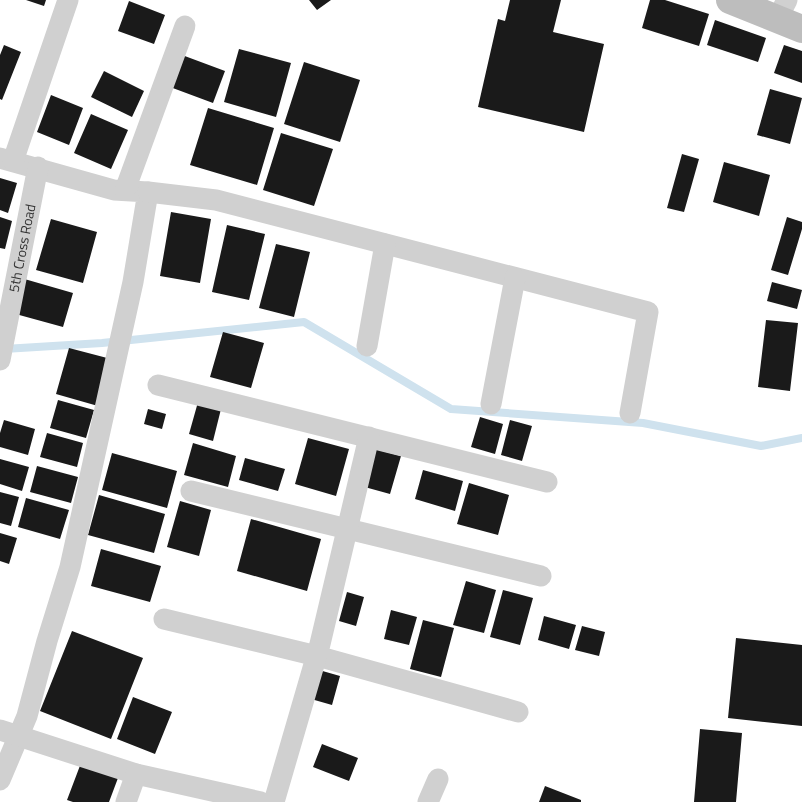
<svg xmlns="http://www.w3.org/2000/svg" width="802" height="802" font-family="'Titillium Web',sans-serif">
<style>
.lines{fill:none;stroke-linecap:round;stroke-linejoin:round}
.stream{stroke:#cfe2ee;stroke-width:8}
.building{fill:#1a1a1a}
.street{stroke:#d0d0d0;stroke-width:21}
.secondary{stroke:#bdbdbd;stroke-width:28}
.labels{text-anchor:middle;stroke-width:5;stroke-linejoin:round;paint-order:stroke}
.street-label{font-size:14px;fill:#333;stroke:#fff}
</style>
<rect width="100%" height="100%" fill="#fff"/>
<g class="lines">
<path class="stream" d="M4,349L102,343L304,322L451,409L643,423L761,446L802,438"/>
</g>
<path class="building" d="M26,0H46L44,6Z
M309,0H331L317,10Z
M510,0H561L553,32L604,44L584,132L478,107L498,19L505,21Z
M650,0H665L709,14L699,46L642,28Z
M129,1L165,15L154,44L118,31Z
M715,20L766,38L758,62L707,45Z
M4,45L21,52L2,100L0,99V55Z
M784,45L802,51V83L774,73Z
M239,49L291,63L276,117L224,102Z
M182,55L225,71L213,103L170,87Z
M304,62L360,80L340,142L284,124Z
M104,71L144,91L132,117L91,97Z
M770,89L802,98L790,144L757,135Z
M51,95L83,108L69,145L37,132Z
M208,108L274,128L257,185L190,165Z
M91,114L128,130L111,169L74,153Z
M281,133L333,149L314,206L263,190Z
M682,154L699,159L684,212L667,208Z
M724,162L770,175L759,216L713,202Z
M0,178L17,183L8,213L0,210Z
M171,212L211,219L200,283L160,276Z
M0,217L12,221L5,249L0,248Z
M787,217L802,222V229L788,275L771,270Z
M51,219L97,232L83,283L36,270Z
M227,225L265,234L249,300L212,292Z
M276,244L310,252L294,317L259,308Z
M21,278L73,293L63,327L12,313Z
M772,282L802,290L797,309L767,301Z
M766,320L798,323L790,391L758,387Z
M223,332L264,343L251,388L210,377Z
M69,348L111,359L98,406L56,394Z
M58,400L94,410L86,438L50,428Z
M198,402L221,409L213,441L189,434Z
M148,409L166,414L162,429L144,424Z
M480,417L503,424L495,454L471,447Z
M4,420L35,429L28,455L0,447V433Z
M510,420L532,426L522,461L501,455Z
M47,433L83,443L77,467L40,457Z
M308,438L349,449L336,496L295,484Z
M193,443L236,456L228,487L184,475Z
M371,448L401,456L390,494L361,486Z
M112,453L177,471L167,508L102,490Z
M245,458L285,469L278,491L239,480Z
M0,459L29,467L22,491L0,484Z
M37,466L78,477L71,503L30,492Z
M423,470L463,481L455,511L415,499Z
M469,483L509,495L498,535L457,524Z
M0,492L19,497L11,526L0,523Z
M99,495L165,514L154,553L88,535Z
M26,498L69,510L60,539L18,527Z
M180,501L211,510L199,556L167,547Z
M251,519L321,539L307,591L237,571Z
M0,533L17,538L9,564L0,561Z
M101,549L161,566L150,602L91,586Z
M466,581L496,590L484,633L453,625Z
M503,590L533,598L520,645L490,637Z
M347,592L364,597L356,626L339,621Z
M391,610L417,617L409,645L384,639Z
M544,616L576,625L569,649L538,640Z
M423,620L454,628L441,677L410,669Z
M582,626L605,632L599,656L575,650Z
M72,631L143,658L111,739L40,711Z
M736,638L802,645V726L728,718Z
M319,670L340,676L332,705L311,699Z
M133,697L172,712L155,754L117,739Z
M700,729L742,733L736,802H694Z
M322,744L358,758L349,781L313,767Z
M81,763L118,778L109,802H73L67,800Z
M545,786L581,800V802H539Z"/>
<g class="lines">
<g class="street">
<path d="M777,19L787,0"/>
<path d="M0,158L114,190L148,192L133,282L70,567L47,641L27,716L0,780"/>
<path d="M13,161L68,0"/>
<path d="M125,190L185,26"/>
<path d="M148,192L216,200L648,312L630,413"/>
<path d="M367,346L385,244"/>
<path id="s1" d="M0,360L38,167"/>
<path d="M158,385L547,482"/>
<path d="M491,404L515,278"/>
<path d="M191,491L541,576"/>
<path d="M164,619L317,656L518,712"/>
<path d="M0,730L136,774L261,802"/>
<path d="M126,802L136,774"/>
<path d="M274,802L320,644L369,437"/>
<path d="M428,802L438,779"/>
</g>
<path class="secondary" d="M730,0L802,29"/>
</g>
<g class="labels">
<g class="street-label">
<text dy="5" stroke="none"><textPath href="#s1" startOffset="114">5th Cross Road</textPath></text>
</g>
</g>
</svg>
